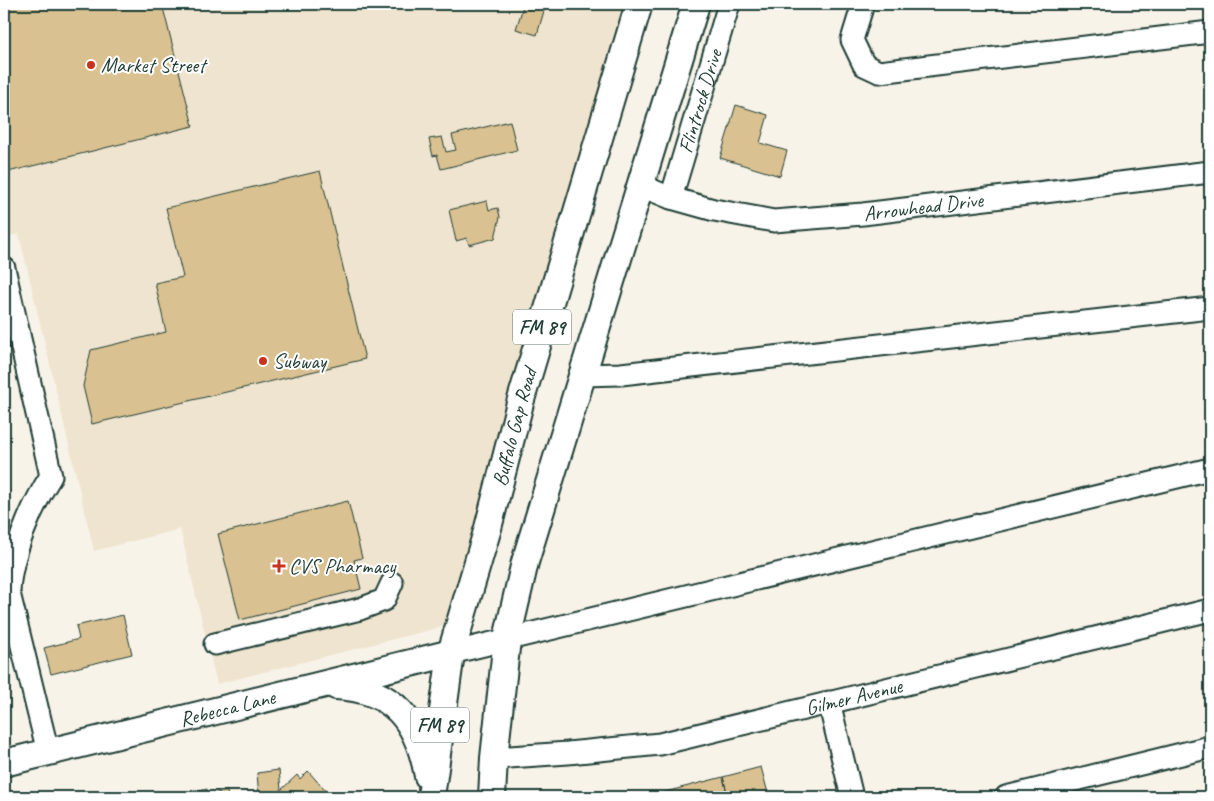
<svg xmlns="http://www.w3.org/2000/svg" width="1214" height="801" font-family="Caveat,sans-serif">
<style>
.built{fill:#efe4cf}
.building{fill:#dac191;stroke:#1f3d34}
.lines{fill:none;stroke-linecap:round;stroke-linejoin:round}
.minor-casing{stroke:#1f3d34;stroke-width:25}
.major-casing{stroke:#1f3d34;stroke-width:30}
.minor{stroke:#fff;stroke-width:21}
.major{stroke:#fff;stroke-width:26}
.poi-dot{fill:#c8321e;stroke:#fff;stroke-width:2}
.labels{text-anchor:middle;stroke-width:4;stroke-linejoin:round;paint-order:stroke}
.shield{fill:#fff;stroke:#627771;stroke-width:1}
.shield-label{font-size:20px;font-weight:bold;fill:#1f3d34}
.poi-label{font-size:21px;fill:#1f3d34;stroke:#fff;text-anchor:start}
.street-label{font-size:21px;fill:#1f3d34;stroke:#fff}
</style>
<rect width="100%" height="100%" fill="#f8f3e9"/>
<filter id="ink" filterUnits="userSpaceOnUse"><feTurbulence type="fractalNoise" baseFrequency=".02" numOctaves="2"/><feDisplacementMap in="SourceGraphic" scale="10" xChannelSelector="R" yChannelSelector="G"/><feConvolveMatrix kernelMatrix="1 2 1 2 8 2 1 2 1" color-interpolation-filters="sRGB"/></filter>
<g filter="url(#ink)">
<path class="built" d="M4,4H629L449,625L217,684L180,529L94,551L19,234L4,237Z"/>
<path class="building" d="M4,4H162L193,126L4,173Z
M524,4H546L537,35L516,29Z
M736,105L768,115L760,143L787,151L780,176L720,158Z
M510,121L517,150L441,169L437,155L433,156L429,139L442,137L446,152L456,150L452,135Z
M320,171L365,359L92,424L83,386L91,350L166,332L155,283L183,277L166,208Z
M487,201L489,210L498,208L500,217L495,238L469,245L467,238L456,241L449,210Z
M348,501L362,558L354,560L361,589L240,620L218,534Z
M123,615L132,654L51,674L44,648L79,639L76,626Z
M761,767L769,797H728L723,777Z
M279,770L281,790L297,775L300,779L308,771L331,797H259L257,773Z
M723,777L728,797H646Z
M207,789L208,795L227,791L228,797H175Z"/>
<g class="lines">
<defs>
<g id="minor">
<path d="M863,4L852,40L864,65L879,72L1210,32"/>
<path id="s1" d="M639,185L671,198L714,210L774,221L863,214L1210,172"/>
<path id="s2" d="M671,198L729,4"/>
<path d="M4,268L51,476C31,507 10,557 9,593L48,752"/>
<path d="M581,375L621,374L1210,308"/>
<path d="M215,644L360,609L384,600L392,583"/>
<path d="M451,653L1210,469"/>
<path d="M829,702L852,797"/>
<path id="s3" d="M494,758L568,753L660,744L1210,610"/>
<path d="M1006,797L1210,747"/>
</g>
<g id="major">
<path d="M336,686C394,689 418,721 428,776"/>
<path id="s4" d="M4,763L451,653"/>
<path id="s5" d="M431,797L451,653L488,528L520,403L639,4"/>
<path d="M492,797L494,758L507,639L525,562L696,4"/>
</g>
</defs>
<use href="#minor" class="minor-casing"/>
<use href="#major" class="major-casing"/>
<use href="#minor" class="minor"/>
<use href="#major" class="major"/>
</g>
</g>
<g class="poi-dot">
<circle cx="91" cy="65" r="5"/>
<circle cx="263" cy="361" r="5"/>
<path d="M276.5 558.5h5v5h5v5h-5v5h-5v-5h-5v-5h5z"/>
</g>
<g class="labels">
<g class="shield">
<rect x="513" y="309.5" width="58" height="35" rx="4"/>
<rect x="411" y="707.5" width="58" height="35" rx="4"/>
</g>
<g class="shield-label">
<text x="542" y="334">FM 89</text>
<text x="440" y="732">FM 89</text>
</g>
<g class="poi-label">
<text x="101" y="72">Market Street</text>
<text x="273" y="368">Subway</text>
<text x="289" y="573">CVS Pharmacy</text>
</g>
<g class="street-label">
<text dy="7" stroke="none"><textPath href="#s2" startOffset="101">Flintrock Drive</textPath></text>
<text dy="7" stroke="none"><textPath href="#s1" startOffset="290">Arrowhead Drive</textPath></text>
<text dy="7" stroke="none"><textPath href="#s5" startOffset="380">Buffalo Gap Road</textPath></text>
<text dy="7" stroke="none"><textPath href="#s3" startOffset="366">Gilmer Avenue</textPath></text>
<text dy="7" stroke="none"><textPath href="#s4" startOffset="230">Rebecca Lane</textPath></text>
</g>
</g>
<rect width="1214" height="801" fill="none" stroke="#fff" stroke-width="20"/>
<rect x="10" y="10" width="1194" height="781" fill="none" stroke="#1f3d34" stroke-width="2" filter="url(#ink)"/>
</svg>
